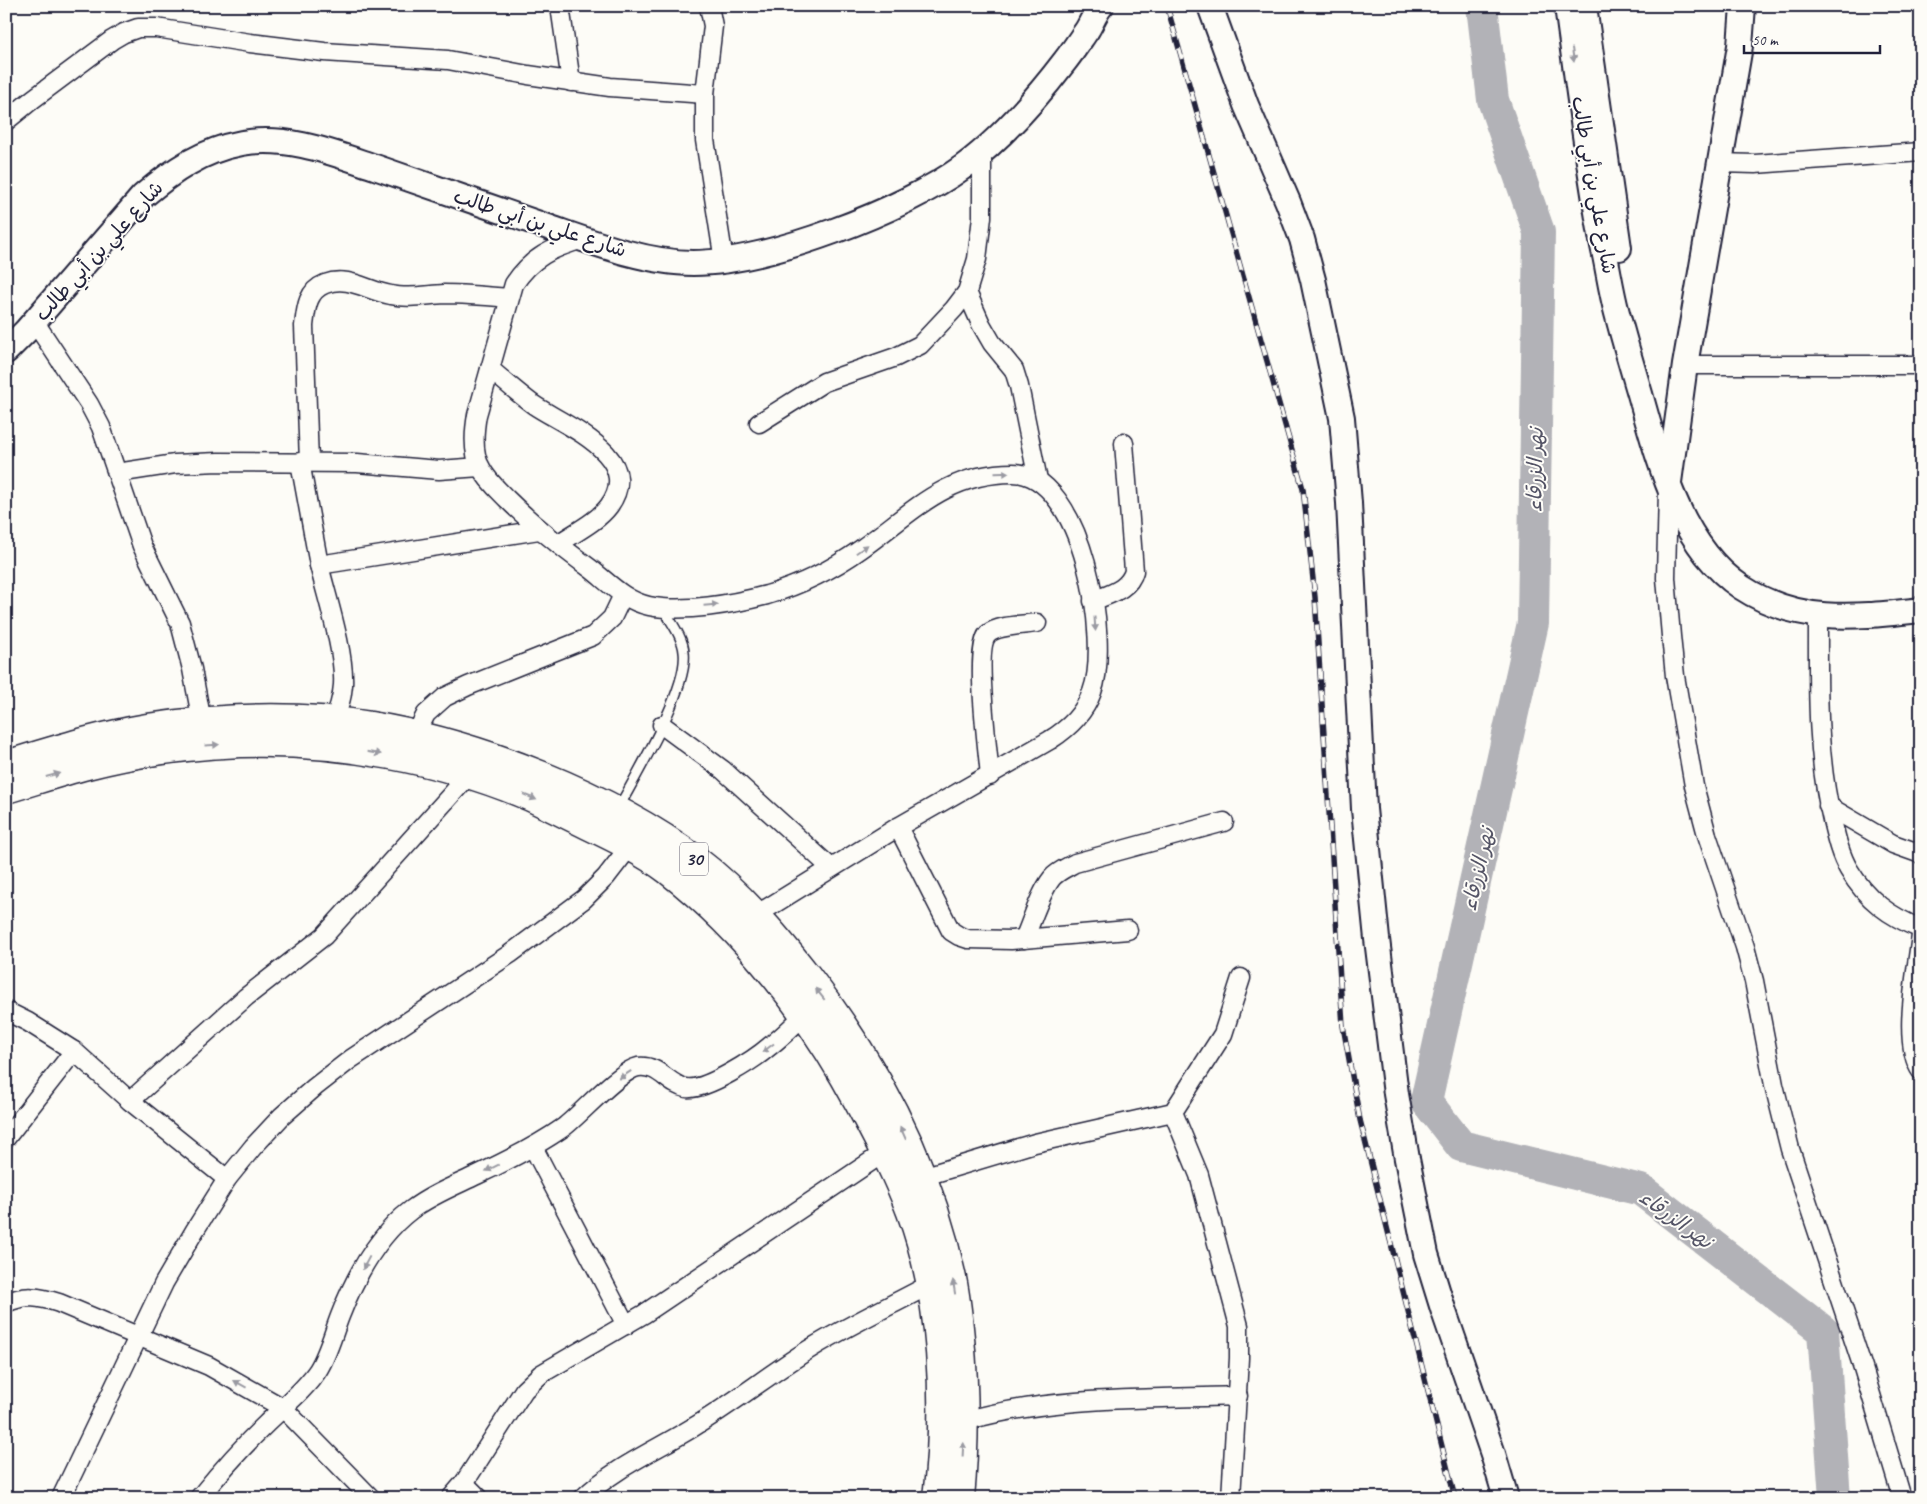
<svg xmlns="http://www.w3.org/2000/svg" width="1927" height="1504" viewBox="0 0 1927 1504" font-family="Caveat,'Playpen Sans Arabic',sans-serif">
	<rect width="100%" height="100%" fill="#fdfcf7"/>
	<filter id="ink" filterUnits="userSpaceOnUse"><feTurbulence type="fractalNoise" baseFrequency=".02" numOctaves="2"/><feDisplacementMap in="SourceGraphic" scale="10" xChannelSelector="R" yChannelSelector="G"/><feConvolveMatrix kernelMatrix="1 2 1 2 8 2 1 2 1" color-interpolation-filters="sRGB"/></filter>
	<g filter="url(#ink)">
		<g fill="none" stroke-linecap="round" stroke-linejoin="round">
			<!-- river -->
			<polyline stroke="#b2b2b7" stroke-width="32" points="1482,6 1493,100 1539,232 1533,623 1426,1101 1461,1146 1641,1190 1823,1331 1835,1498"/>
			<!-- lane casing -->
			<g stroke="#22223b" stroke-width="12">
				<path id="lane" d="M618 809C636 775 689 688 684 652 683 637 670 621 663 608"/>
			</g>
			<!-- street casing -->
			<g stroke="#22223b" stroke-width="21">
				<g id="street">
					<polyline points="560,6 571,82"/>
					<polyline points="709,6 713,26 705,94 705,140 724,261"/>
					<polyline points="6,121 33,99 112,40 124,33 138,28 156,28 250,43 324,52 448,60 528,75 610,87 705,94"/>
					<polyline points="1718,163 1755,164 1921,152"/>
					<path d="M583 239C552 248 532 257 514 284L477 415C474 432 472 453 481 468 487 480 498 490 507 499 533 525 561 547 591 569 609 583 625 601 649 606 684 613 733 604 767 595 801 585 833 569 861 549 912 513 946 473 1013 473 1083 473 1111 642 1092 692 1084 714 1069 728 1050 740L898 827 756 915"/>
					<polyline points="967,292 981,324 992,343 1014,370 1019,386 1038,480"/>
					<polyline points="34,321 89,404 101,427 142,546 180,623 192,669 202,722"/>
					<polyline points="1685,365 1921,365"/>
					<path d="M490 369C504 381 519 394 534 405 565 426 645 456 609 506 597 522 574 533 558 544"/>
					<polyline points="759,423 824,382 896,357 920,345 954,309 967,292 977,259 982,217 982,151"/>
					<polyline points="300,462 319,565"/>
					<path d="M309 462 304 326C306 309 307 291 325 284 349 275 367 291 391 295 409 299 426 295 444 294 466 294 487 296 509 298"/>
					<polyline points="117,473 175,464 218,462 357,463 439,470 480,467"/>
					<polyline points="1668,489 1666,578 1671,636 1675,676 1694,786 1707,835 1745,947 1754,981 1774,1085 1790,1149 1863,1368 1902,1498"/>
					<path d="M1093 601C1109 594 1129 590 1134 571L1124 443"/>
					<path d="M1818 616C1818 684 1816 753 1832 820 1836 837 1840 855 1849 870 1867 900 1889 916 1921 929"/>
					<path d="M332 722C339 710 342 698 343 685 345 653 327 598 319 565L539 530"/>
					<polyline points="662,725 723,770 830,867"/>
					<polyline points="415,736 426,714 445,697 468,686 593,636 612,618 623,595"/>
					<path d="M990 776C988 752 974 648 988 634 998 625 1025 625 1037 623"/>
					<polyline points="1828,806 1893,844 1921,854"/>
					<polyline points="898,827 951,931 959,936 968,939 1011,940 1128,930"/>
					<path d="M1921 935C1917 970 1901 1043 1921 1071"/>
					<path d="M1024 939C1032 921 1040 893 1052 878 1058 871 1068 867 1075 863L1224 822"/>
					<polyline points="6,1011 28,1022 74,1051 130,1101 227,1179"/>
					<polyline points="130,1101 246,997 324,936 469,775"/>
					<polyline points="1173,1112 1199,1175 1239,1326 1239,1358 1231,1498"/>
					<polyline points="6,1138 74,1051"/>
					<polyline points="533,1147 626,1325"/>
					<polyline points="922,1177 1035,1143 1173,1112 1223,1034 1241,978"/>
					<path d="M6 1303C25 1294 40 1297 59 1303L209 1366 283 1408 371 1498"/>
					<path d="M965 1421C1053 1396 1146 1399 1238 1396"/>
					<polyline points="464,1483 479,1498"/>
					<polyline points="61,1498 164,1283 195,1230 227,1179 253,1147 282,1116 315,1087 351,1059 510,954 584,899 606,877 630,846"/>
					<path d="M199 1498C220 1472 242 1447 266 1424 283 1407 304 1391 318 1370 328 1354 333 1334 340 1316 355 1277 377 1236 411 1210 431 1195 454 1186 477 1175 507 1161 537 1146 564 1127 582 1113 619 1071 638 1067 659 1064 668 1085 686 1088 706 1091 755 1059 770 1046 782 1037 793 1026 804 1015"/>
					<polyline points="451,1498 464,1483 524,1390 541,1374 644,1314 885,1152"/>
					<path d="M583 1498C614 1468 656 1450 692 1428 734 1403 772 1372 813 1347 851 1324 892 1305 931 1284"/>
				</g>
			</g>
			<!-- secondary casing -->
			<g stroke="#22223b" stroke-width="28">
				<g id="secondary">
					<polyline points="1210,6 1246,105 1288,202 1302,239 1313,280 1342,418 1349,503 1364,809 1377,939 1396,1094 1407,1159 1426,1254 1443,1309 1493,1454 1506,1498"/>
					<path d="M1567 6C1578 86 1588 166 1603 246 1608 268 1611 291 1617 313 1624 340 1632 367 1640 394 1659 461 1680 546 1741 587 1799 625 1856 617 1921 610"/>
					<polyline points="1584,6 1619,248"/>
					<path d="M6 351 26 331 143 196C172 171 203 150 242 143 288 135 333 153 375 167 434 187 492 208 551 228 594 243 647 263 693 263 767 263 904 210 963 167 1002 138 1036 99 1065 61 1073 51 1080 40 1087 30 1092 22 1095 13 1101 6"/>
					<polyline points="1669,482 1685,365 1740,46 1743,6"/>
				</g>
			</g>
			<!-- primary casing -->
			<g stroke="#22223b" stroke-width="31">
				<g id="primary">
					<path d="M6 765C52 751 99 736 147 728 218 717 300 714 371 726 478 744 610 795 697 861 739 893 774 934 807 976 875 1064 928 1165 951 1274 956 1295 958 1317 960 1338 965 1392 965 1444 960 1498"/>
					<path d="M6 789C33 781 60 772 87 765 137 752 190 745 241 743 338 740 442 759 531 797 550 806 569 816 588 825 615 838 644 852 668 870 747 932 812 1015 859 1103 878 1139 897 1174 911 1212 943 1299 948 1406 937 1498"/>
				</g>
			</g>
			<!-- lane -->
			<use href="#lane" stroke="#fdfcf7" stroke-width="9"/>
			<!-- street -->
			<use href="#street" stroke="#fdfcf7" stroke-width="18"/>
			<!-- secondary -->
			<use href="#secondary" stroke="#fdfcf7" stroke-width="24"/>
			<!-- primary -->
			<use href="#primary" stroke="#fdfcf7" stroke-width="28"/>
			<!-- rail casing -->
			<g stroke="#22223b" stroke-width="5.5">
				<polyline id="rail" points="1167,6 1303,489 1315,597 1343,1026 1360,1120 1455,1498"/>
			</g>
			<!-- rail -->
			<use href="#rail" stroke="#fdfcf7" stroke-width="4" stroke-dasharray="11" stroke-linecap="butt"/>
		</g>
		<!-- one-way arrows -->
		<defs><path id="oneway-solid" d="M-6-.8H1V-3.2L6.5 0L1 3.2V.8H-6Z" transform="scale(1.25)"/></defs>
		<g fill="#9a9aa2">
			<use href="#oneway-solid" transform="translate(1573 55) rotate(82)"/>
			<use href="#oneway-solid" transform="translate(1002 473) rotate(-2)"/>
			<use href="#oneway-solid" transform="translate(862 549) rotate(-35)"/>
			<use href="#oneway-solid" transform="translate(711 605) rotate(-5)"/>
			<use href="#oneway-solid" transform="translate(1095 624) rotate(86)"/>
			<use href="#oneway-solid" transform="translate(212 745) rotate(-4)"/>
			<use href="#oneway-solid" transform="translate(374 753) rotate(9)"/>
			<use href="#oneway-solid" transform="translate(53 775) rotate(-16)"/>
			<use href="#oneway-solid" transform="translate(530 797) rotate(23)"/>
			<use href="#oneway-solid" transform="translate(820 994) rotate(-128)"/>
			<use href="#oneway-solid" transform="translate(768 1048) rotate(143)"/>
			<use href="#oneway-solid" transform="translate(625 1075) rotate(146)"/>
			<use href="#oneway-solid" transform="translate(903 1133) rotate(-114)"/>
			<use href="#oneway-solid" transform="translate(492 1168) rotate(154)"/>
			<use href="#oneway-solid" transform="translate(366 1263) rotate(118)"/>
			<use href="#oneway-solid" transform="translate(954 1287) rotate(-99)"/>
			<use href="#oneway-solid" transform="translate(240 1384) rotate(-151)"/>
			<use href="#oneway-solid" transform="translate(963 1449) rotate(-87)"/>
		</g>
	</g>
	<g text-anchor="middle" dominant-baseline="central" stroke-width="4" stroke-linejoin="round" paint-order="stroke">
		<!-- shield labels -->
		<rect fill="#fdfcf7" stroke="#646373" stroke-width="1" x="680" y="842.5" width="28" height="33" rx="4"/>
		<g font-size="19" font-weight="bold" fill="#22223b">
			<text x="694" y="859">30</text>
		</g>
		<!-- street labels -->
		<g font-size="20" fill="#22223b" stroke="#fdfcf7">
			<text transform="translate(1594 185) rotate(80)">شارع علي بن أبي طالب</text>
			<text transform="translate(540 223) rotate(18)">شارع علي بن أبي طالب</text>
			<text transform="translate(99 251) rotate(-48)">شارع علي بن أبي طالب</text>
		</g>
		<!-- water labels -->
		<g font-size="21" font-style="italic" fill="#545466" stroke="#fdfcf7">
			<text transform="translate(1535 470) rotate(-89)">نهر الزرقاء</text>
			<text transform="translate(1478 869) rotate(-77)">نهر الزرقاء</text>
			<text transform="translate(1676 1219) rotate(36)">نهر الزرقاء</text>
		</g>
	</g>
	<!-- margin -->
	<rect width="1927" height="1504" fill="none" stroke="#fdfcf7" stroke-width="25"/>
	<rect x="12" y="12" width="1902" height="1479" fill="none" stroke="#22223b" stroke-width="2" filter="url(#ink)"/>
	<!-- scale -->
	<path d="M1744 45v8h136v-8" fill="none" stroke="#22223b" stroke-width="2.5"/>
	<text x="1752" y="45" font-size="15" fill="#22223b" stroke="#fdfcf7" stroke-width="4" paint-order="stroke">50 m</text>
</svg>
